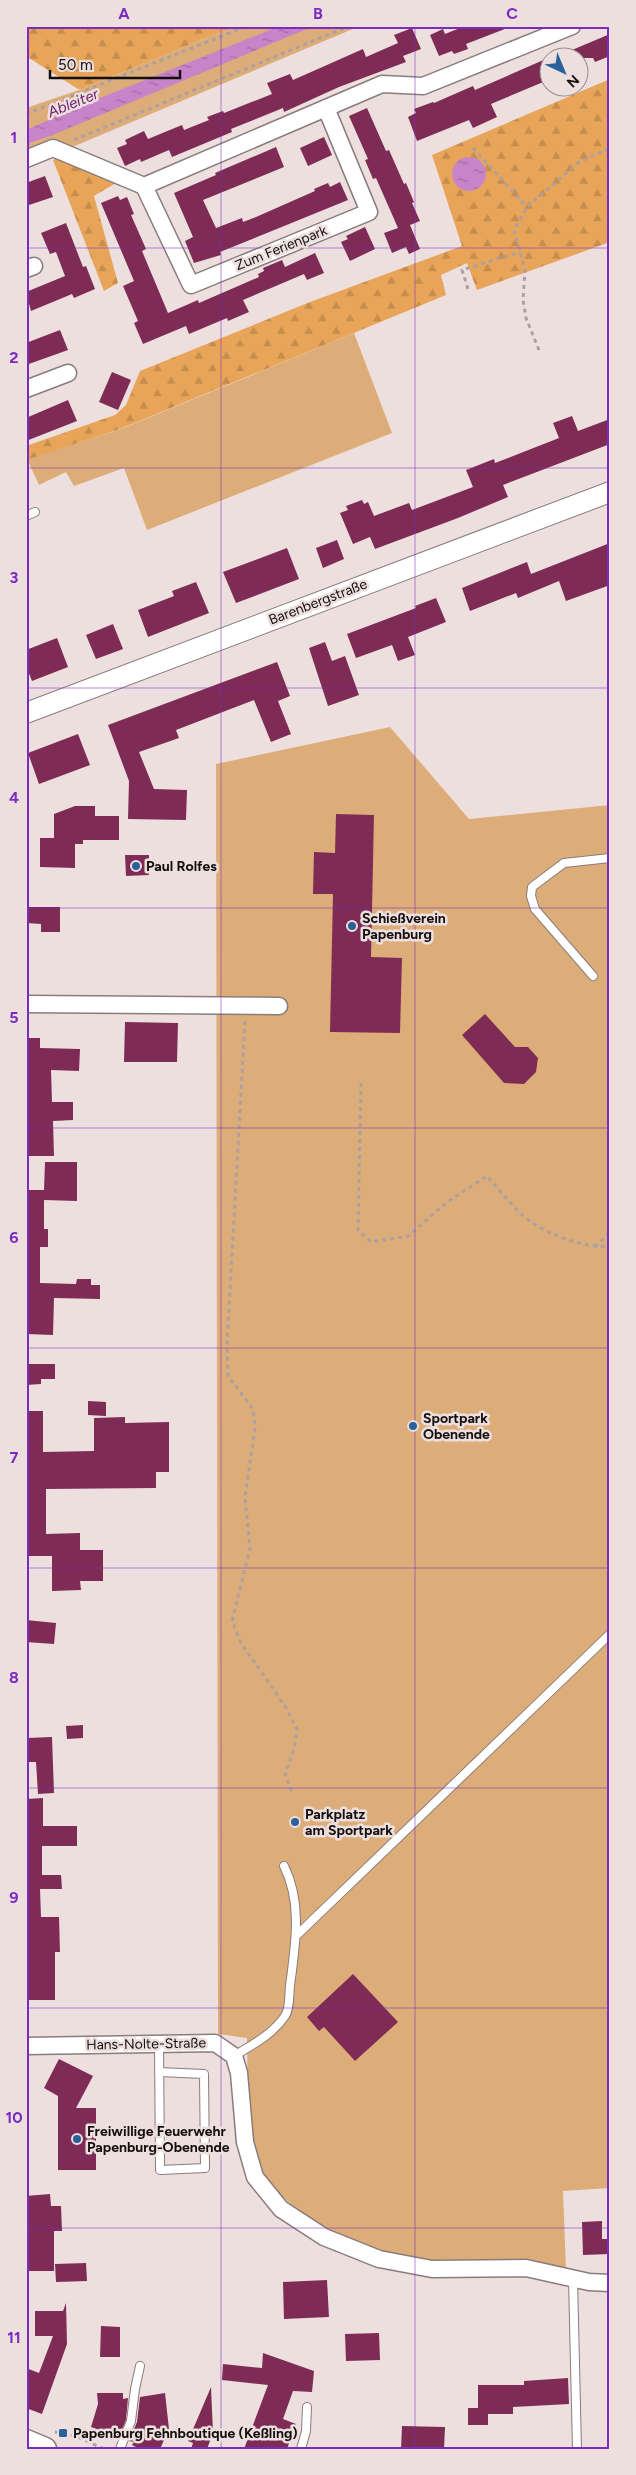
<svg xmlns="http://www.w3.org/2000/svg" width="636" height="2475" viewBox="0 0 636 2475" font-family="Figtree,sans-serif">
	<defs>
		<pattern id="forest-firs" width="22" height="20" patternUnits="userSpaceOnUse" patternTransform="scale(1.25)"><rect width="22" height="20" fill="#e8a559"/><path d="M5 1l3.5 6h-7zM16 11l3.5 6h-7z" fill="#c68d4c"/></pattern>
		<pattern id="water-ripples" width="26" height="14" patternUnits="userSpaceOnUse" patternTransform="scale(1.25)"><rect width="26" height="14" fill="#c884c8"/><path d="M2 4q2-2 4 0t4 0M15 11q2-2 4 0t4 0" fill="none" stroke="#a16aa1"/></pattern>
	</defs>
	<rect width="100%" height="100%" fill="#eedfdf"/>
	<!-- green -->
	<g fill="#ddad79">
		<polygon points="235,26 360,26 70,148 26,156 26,108 82,89"/>
		<polygon points="354,333 392,433 147,530 124,468 74,486 66,472 39,485 27,459 121,429"/>
		<path d="M390 727 469 819 610 805V2188L563 2191 566 2269C469 2265 382 2270 299 2210 286 2201 265 2182 258 2166 255 2160 255 2151 254 2144 249 2109 247 2073 247 2038L218 2034 216 764Z"/>
	</g>
	<!-- forest -->
	<g fill="url(#forest-firs)">
		<polygon points="26,26 235,26 82,89 78,89 29,58 26,51"/>
		<polygon points="610,79 610,242 477,290 467,263 441,275 446,295 120,429 26,460 26,446 115,415 126,405 140,371 310,302 462,246 432,155"/>
		<polygon points="57,158 116,183 94,196 118,283 104,291 53,160"/>
	</g>
	<!-- water -->
	<g fill="url(#water-ripples)">
		<polygon points="280,26 314,26 50,136 26,144 26,130 85,104"/>
		<circle cx="469" cy="174" r="17"/>
	</g>
	<!-- building -->
	<g fill="#7e2c55">
		<polygon points="465,26 510,26 510,27 466,44 468,49 454,54 452,51 439,56 430,35 443,29 445,34"/>
		<polygon points="412,28 421,49 403,56 406,62 339,87 284,112 283,108 231,129 232,132 172,157 169,150 141,162 140,159 125,166 117,148 127,144 125,140 144,131 148,139 182,125 184,130 209,120 207,117 223,111 224,113 272,94 267,83 290,74 293,80 363,49 366,57 398,43 394,35"/>
		<polygon points="610,34 610,56 595,62 593,58 553,58"/>
		<polygon points="548,58 548,80 491,104 497,117 473,128 469,120 417,141 408,117 416,113 414,109 433,102 434,103 473,86 475,90"/>
		<polygon points="367,108 386,151 389,150 404,184 406,183 414,202 412,203 420,221 410,225 420,249 409,254 406,247 392,253 384,233 398,228 376,178 373,179 365,160 368,159 349,116"/>
		<polygon points="324,137 332,155 308,166 300,148"/>
		<polygon points="276,147 284,167 203,200 216,228 242,218 243,222 256,217 315,191 314,189 328,183 330,187 340,182 348,200 220,252 221,255 194,263 185,241 193,237 174,193 216,175 215,173"/>
		<polygon points="45,176 53,197 26,206 26,183"/>
		<polygon points="118,196 120,200 127,197 134,214 131,215 146,249 142,251 168,313 198,300 199,303 259,277 258,274 264,271 263,268 282,260 285,267 315,253 324,273 307,280 304,274 243,300 249,312 228,321 227,318 189,334 186,326 143,344 134,323 138,321 123,286 134,281 101,203"/>
		<polygon points="66,223 83,267 86,266 95,289 74,298 72,294 31,311 26,292 65,276 56,252 50,254 41,233"/>
		<polygon points="365,227 375,249 350,261 341,242 348,239 346,236"/>
		<polygon points="60,330 68,350 26,365 26,343"/>
		<polygon points="112,372 131,380 118,410 99,402"/>
		<polygon points="68,400 77,421 26,441 26,418"/>
		<polygon points="572,416 578,431 610,419 610,444 503,485 508,497 458,518 375,549 370,537 353,544 340,513 348,510 346,506 362,500 364,504 368,502 374,516 409,503 412,510 473,487 466,470 494,459 495,463 559,438 553,423"/>
		<polygon points="337,540 344,559 323,568 316,548"/>
		<polygon points="610,543 610,585 566,601 559,581 518,598 516,593 470,611 462,588 527,562 531,574"/>
		<polygon points="287,548 299,579 236,603 223,572"/>
		<polygon points="196,582 209,613 148,637 138,610 174,596 172,591"/>
		<polygon points="436,598 446,622 408,637 415,655 398,661 392,645 356,658 347,634 416,608 415,606"/>
		<polygon points="113,624 123,649 96,659 86,635"/>
		<polygon points="57,638 68,667 32,681 26,666 26,650"/>
		<polygon points="325,642 332,661 345,656 359,695 328,706 309,648"/>
		<polygon points="277,662 290,696 278,701 291,734 271,742 254,700 176,730 179,738 139,752 154,789 187,790 186,820 128,819 129,781 108,725"/>
		<polygon points="78,734 90,765 39,784 28,753"/>
		<polygon points="75,806 95,806 95,816 119,816 119,840 83,840 83,844 75,844 75,868 40,867 40,838 54,838 54,814"/>
		<polygon points="336,814 374,815 371,957 402,958 400,1033 330,1032 333,894 313,894 314,852 335,853"/>
		<polygon points="125,855 149,855 149,875 126,876"/>
		<polygon points="26,907 60,907 60,932 41,932 41,924 26,923"/>
		<polygon points="485,1014 515,1047 528,1047 538,1058 536,1072 524,1084 504,1083 462,1035"/>
		<polygon points="125,1022 178,1023 177,1062 124,1062"/>
		<polygon points="26,1038 40,1038 40,1048 80,1049 79,1071 51,1070 52,1102 73,1102 73,1120 53,1121 54,1156 26,1156"/>
		<polygon points="45,1162 77,1162 77,1201 44,1200 44,1229 48,1229 48,1247 40,1247 40,1283 76,1284 77,1279 91,1279 91,1285 100,1285 100,1299 54,1298 53,1335 26,1334 26,1190 44,1190"/>
		<polygon points="26,1364 55,1364 55,1379 41,1379 41,1384 26,1385"/>
		<polygon points="88,1401 106,1402 106,1416 88,1415"/>
		<polygon points="26,1411 43,1411 43,1452 94,1451 94,1418 125,1417 125,1423 169,1422 169,1472 156,1472 156,1488 46,1489 46,1534 80,1533 80,1550 103,1550 103,1581 80,1581 81,1590 52,1591 52,1556 26,1556 26,1534 29,1534 29,1490 26,1490"/>
		<polygon points="26,1620 56,1623 54,1644 26,1642"/>
		<polygon points="83,1725 83,1738 67,1739 66,1726"/>
		<polygon points="52,1737 54,1793 38,1794 36,1762 26,1762 26,1738"/>
		<polygon points="43,1798 43,1826 77,1826 77,1846 42,1846 42,1875 61,1875 62,1889 40,1889 41,1917 59,1917 60,1952 55,1952 55,2000 27,2000 26,1799"/>
		<polygon points="353,1974 398,2022 355,2061 324,2027 319,2031 307,2017"/>
		<polygon points="59,2059 93,2076 76,2108 96,2108 96,2170 58,2170 58,2096 44,2088"/>
		<polygon points="50,2194 51,2206 61,2206 62,2231 54,2231 54,2271 26,2271 26,2196"/>
		<polygon points="602,2221 602,2239 610,2239 610,2254 583,2255 582,2222"/>
		<polygon points="86,2263 87,2281 56,2282 55,2264"/>
		<polygon points="327,2280 329,2317 284,2319 283,2282"/>
		<polygon points="66,2303 67,2344 42,2414 26,2408 26,2368 39,2373 53,2336 35,2336 35,2311 63,2311"/>
		<polygon points="101,2326 120,2327 120,2357 100,2357"/>
		<polygon points="379,2333 380,2360 346,2361 345,2334"/>
		<polygon points="263,2353 314,2371 312,2392 293,2391 283,2419 296,2424 287,2449 244,2449 268,2385 222,2380 223,2364 262,2368"/>
		<polygon points="568,2378 569,2404 513,2407 513,2414 488,2414 488,2425 468,2425 468,2408 478,2408 478,2385 524,2385 524,2381"/>
		<polygon points="211,2387 213,2433 207,2449 191,2449 193,2443 188,2441"/>
		<polygon points="97,2393 123,2393 123,2399 128,2398 126,2420 119,2437 91,2427 98,2404"/>
		<polygon points="165,2393 169,2429 160,2449 140,2449 132,2445 134,2442 129,2441 137,2422 140,2397"/>
		<polygon points="402,2426 445,2427 444,2449 401,2449"/>
	</g>
	<g fill="none" stroke-linecap="round" stroke-linejoin="round">
		<!-- service casing -->
		<g stroke="#897c7c" stroke-width="10">
			<g id="service">
				<polyline points="26,516 35,512"/>
				<polyline points="593,976 535,909 531,896 532,887 564,863 610,858"/>
				<polyline points="297,1935 610,1634"/>
				<polyline points="159,2044 160,2170 205,2168 204,2074 159,2072"/>
				<path d="M234 2056C253 2044 272 2035 285 2016 290 2009 289 1995 290 1986 295 1946 303 1904 284 1866"/>
				<polyline points="573,2279 577,2449"/>
				<polyline points="120,2449 131,2421 135,2389 140,2366"/>
				<polyline points="301,2449 306,2431 307,2407"/>
			</g>
		</g>
		<!-- minor casing -->
		<g stroke="#897c7c" stroke-width="19">
			<g id="minor">
				<polyline points="26,159 53,148 144,186 382,84 423,86 572,26"/>
				<polyline points="144,186 191,285 369,212 326,108"/>
				<polyline points="26,269 34,266"/>
				<polyline points="26,389 68,373"/>
				<polyline points="26,1004 279,1006"/>
				<polyline points="26,2046 215,2043 234,2056 239,2073 245,2142 255,2177 281,2209 324,2237 379,2259 432,2269 526,2268 589,2282 610,2283"/>
			</g>
		</g>
		<!-- tertiary casing -->
		<g stroke="#897c7c" stroke-width="22">
			<polyline id="tertiary" points="26,713 610,492"/>
		</g>
		<!-- secondary casing -->
		<g stroke="#897c7c" stroke-width="25">
			<polyline id="secondary" points="26,2441 45,2449"/>
		</g>
		<!-- path -->
		<g stroke="#aca0a0" stroke-width="3" stroke-dasharray="4 4" stroke-linecap="butt">
			<polyline points="26,114 247,26"/>
			<polyline points="74,140 349,26"/>
			<polyline points="473,148 527,207"/>
			<polyline points="468,289 462,270 520,252"/>
			<polyline points="539,350 526,318 523,300 525,270 514,230 527,207 579,162 610,148"/>
			<polyline points="245,1021 227,1345 228,1376 253,1409 255,1428 245,1497 250,1549 232,1621 241,1643 285,1706 297,1729 294,1749 285,1774 293,1794"/>
			<path d="M361 1083 358 1230 371 1242 408 1236 446 1203 487 1176C497 1187 507 1200 518 1211 540 1233 579 1247 610 1247"/>
			<polyline points="595,1247 610,1232"/>
			<polyline points="55,2432 76,2436 104,2449"/>
		</g>
		<!-- service -->
		<use href="#service" stroke="#fff" stroke-width="8"/>
		<!-- minor -->
		<use href="#minor" stroke="#fff" stroke-width="16"/>
		<!-- tertiary -->
		<use href="#tertiary" stroke="#fff" stroke-width="20"/>
		<!-- secondary -->
		<use href="#secondary" stroke="#fff" stroke-width="22"/>
	</g>
	<!-- grid -->
	<path fill="none" stroke="#7b2cbf" stroke-width="1" stroke-opacity="0.55" d="M221 26V2449M415 26V2449M26 248H610M26 468H610M26 688H610M26 908H610M26 1128H610M26 1348H610M26 1568H610M26 1788H610M26 2008H610M26 2228H610"/>
	<!-- markers -->
	<g fill="#2a619a" stroke="#eedfdf" stroke-width="2">
		<circle cx="136" cy="866" r="5"/>
		<circle cx="352" cy="926" r="5"/>
		<circle cx="413" cy="1426" r="5"/>
		<circle cx="295" cy="1822" r="5"/>
		<circle cx="77" cy="2139" r="5"/>
		<rect x="58" y="2428" width="10" height="10" rx="2.5"/>
	</g>
	<g text-anchor="middle" dominant-baseline="central" stroke-width="5" stroke-linejoin="round" paint-order="stroke">
		<!-- street labels -->
		<g font-size="14" fill="#140f0f" stroke="#eedfdf">
			<text transform="translate(281 248) rotate(-22)">Zum Ferienpark</text>
			<text transform="translate(318 602) rotate(-21)">Barenbergstraße</text>
			<text transform="translate(146 2044) rotate(-1)">Hans-Nolte-Straße</text>
		</g>
		<!-- poi labels -->
		<g font-size="14" font-weight="bold" fill="#140f0f" stroke="#eedfdf" text-anchor="start">
			<text x="146" y="866">Paul Rolfes</text>
			<text x="362" y="918">Schießverein<tspan x="362" dy="16">Papenburg</tspan></text>
			<text x="423" y="1418">Sportpark<tspan x="423" dy="16">Obenende</tspan></text>
			<text x="305" y="1814">Parkplatz<tspan x="305" dy="16">am Sportpark</tspan></text>
			<text x="87" y="2131">Freiwillige Feuerwehr<tspan x="87" dy="16">Papenburg-Obenende</tspan></text>
			<text x="73" y="2433">Papenburg Fehnboutique (Keßling)</text>
		</g>
		<!-- water labels -->
		<g font-size="15" font-style="italic" fill="#6c1a6e" stroke="#eedfdf">
			<text transform="translate(73 103) rotate(-22)">Ableiter</text>
		</g>
	</g>
	<!-- border -->
	<rect width="636" height="2475" fill="none" stroke="#eedfdf" stroke-width="55"/>
	<!-- north arrow -->
	<g transform="translate(564 72) rotate(136)"><circle r="24" fill="#eedfdf" stroke="#978c8c"/>
	<path d="M0-4L9 19L0 12L-9 19Z" fill="#2a619a"/>
	<text y="-8" font-size="14" font-weight="bold" text-anchor="middle" fill="#140f0f">N</text>
	</g>
	<!-- scale -->
	<path d="M50 70v8h130v-8" fill="none" stroke="#140f0f" stroke-width="2.5"/>
	<text x="58" y="70" font-size="15" fill="#140f0f" stroke="#eedfdf" stroke-width="4" paint-order="stroke">50 m</text>
	<rect x="28" y="28" width="580" height="2420" fill="none" stroke="#7b2cbf" stroke-width="2"/>
	<g font-size="16" text-anchor="middle" font-weight="bold" fill="#7b2cbf">
		<text x="124" y="19">A</text>
		<text x="318" y="19">B</text>
		<text x="512" y="19">C</text>
		<text x="14" y="143">1</text>
		<text x="14" y="363">2</text>
		<text x="14" y="583">3</text>
		<text x="14" y="803">4</text>
		<text x="14" y="1023">5</text>
		<text x="14" y="1243">6</text>
		<text x="14" y="1463">7</text>
		<text x="14" y="1683">8</text>
		<text x="14" y="1903">9</text>
		<text x="14" y="2123">10</text>
		<text x="14" y="2343">11</text>
	</g>
</svg>
